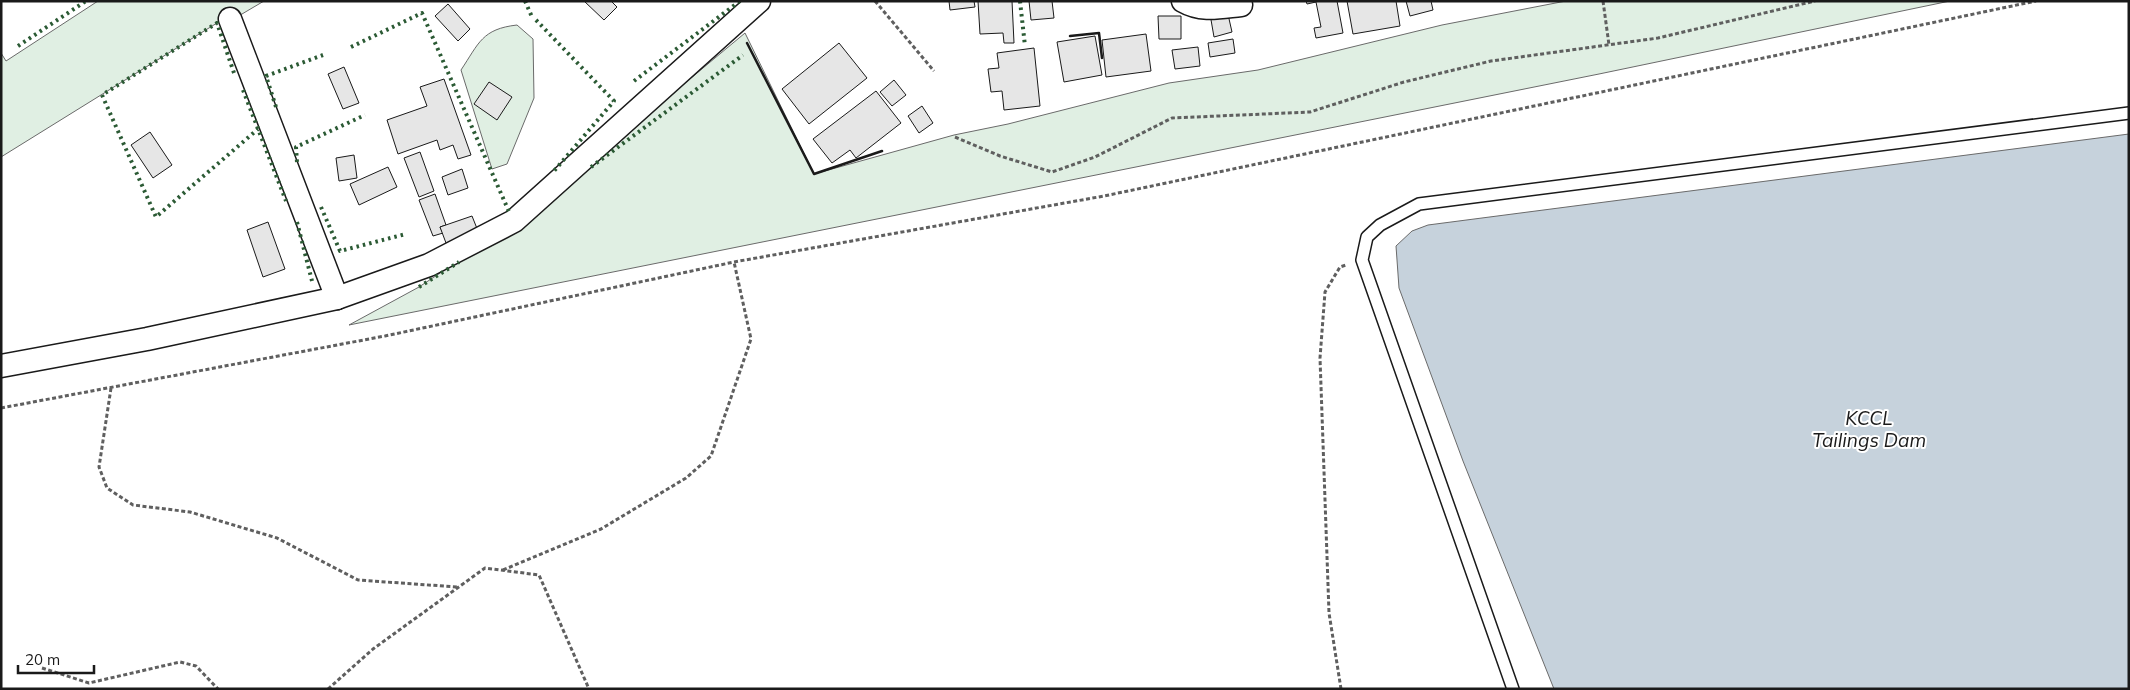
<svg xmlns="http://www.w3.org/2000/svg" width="2130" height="690" viewBox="0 0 2130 690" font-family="Mulish,sans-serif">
	<rect width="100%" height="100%" fill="#fff"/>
	<!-- green -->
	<g fill="#e0efe3" stroke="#6a6a6a">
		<polygon points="98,1 264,1 242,14 217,23 1,157 1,53 6,61"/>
		<polygon points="1566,1 1950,1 1599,74 349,325 419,287 523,218 745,33 814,174 954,135 1008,124 1169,83 1258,70 1442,25"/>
		<path d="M517 25 533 39 534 98 507 164 492 169 461 70C479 43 482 29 517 25Z"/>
	</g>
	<!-- water -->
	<polygon fill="#c6d2dc" stroke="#6a6a6a" points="2129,134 2129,689 1554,689 1463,461 1399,288 1396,246 1412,231 1428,225"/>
	<!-- building -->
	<g fill="#e6e6e6" stroke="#1a1a1a">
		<polygon points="584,1 611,1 617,7 604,20"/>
		<polygon points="949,1 974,1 975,7 950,10"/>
		<polygon points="978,1 1012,1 1014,43 1004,43 1003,33 980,34"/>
		<polygon points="1029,1 1052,1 1054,18 1031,20"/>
		<polygon points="1306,1 1337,1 1343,33 1316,38 1314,28 1321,27 1316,2 1307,4"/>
		<polygon points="1347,1 1396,1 1400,26 1353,34"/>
		<polygon points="1406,1 1431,1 1433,10 1410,16"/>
		<polygon points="448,4 470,29 458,41 435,16"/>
		<polygon points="1227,10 1232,32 1214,37 1210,14"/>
		<polygon points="1158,16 1181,16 1181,39 1159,39"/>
		<polygon points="1146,34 1151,71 1106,77 1102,40"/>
		<polygon points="1095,36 1102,75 1064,82 1057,42"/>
		<polygon points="1233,39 1235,53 1210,57 1208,43"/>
		<polygon points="839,43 867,78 809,124 782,89"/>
		<polygon points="1198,47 1200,66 1175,69 1172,50"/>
		<polygon points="1034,48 1040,106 1004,110 1002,91 991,92 988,69 999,68 997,53"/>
		<polygon points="344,67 359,103 343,109 328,74"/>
		<polygon points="444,79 471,155 458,159 453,145 440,150 437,140 398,154 387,120 427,106 420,87"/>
		<polygon points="894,80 906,95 892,106 880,92"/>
		<polygon points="489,82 512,97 497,120 474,104"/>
		<polygon points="876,91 901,123 856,158 850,150 832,163 813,139"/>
		<polygon points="922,106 933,123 919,133 908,116"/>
		<polygon points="150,132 172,165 153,178 131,145"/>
		<polygon points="420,152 434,191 419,197 404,158"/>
		<polygon points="354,155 357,178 339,181 336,158"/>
		<polygon points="388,167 397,187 359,205 350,184"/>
		<polygon points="462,169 468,188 448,195 442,177"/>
		<polygon points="435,194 446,225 440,227 443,233 433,236 419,200"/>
		<polygon points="472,216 478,231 446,243 440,227"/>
		<polygon points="268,222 285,269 263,277 247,230"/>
	</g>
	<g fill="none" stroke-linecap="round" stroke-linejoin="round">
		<!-- service casing -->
		<g stroke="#1a1a1a" stroke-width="14">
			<polyline id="service" points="1513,689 1362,260 1367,237 1380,225 1419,204 2129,113"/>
		</g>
		<!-- minor casing -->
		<g stroke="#1a1a1a" stroke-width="25">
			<g id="minor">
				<path d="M1183 1C1202 12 1221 7 1241 5"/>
				<polyline points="230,19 337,298"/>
				<polyline points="1,366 147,339 337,298 429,265 514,221 759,1"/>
			</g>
		</g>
		<!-- path -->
		<g stroke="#5f5f5f" stroke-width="3" stroke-dasharray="4 2.5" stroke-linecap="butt">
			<polyline points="875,1 934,71"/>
			<polyline points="1603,1 1609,45"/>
			<polyline points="955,137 1000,156 1052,172 1095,157 1172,118 1310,112 1404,82 1491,61 1658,38 1815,1"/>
			<polyline points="111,388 99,467 107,488 133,505 190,512 277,538 358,580 457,587"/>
			<polyline points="1,408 385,336 734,262 1104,196 2036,1"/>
			<polyline points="503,570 601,529 686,478 711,456 751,339 734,262"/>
			<polyline points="42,668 89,683 180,662 196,666 218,689"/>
			<polyline points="328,689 373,649 485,568 539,575 589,689"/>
			<polyline points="1341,689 1329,613 1320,358 1325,292 1340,267 1346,265"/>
		</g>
		<!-- service -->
		<use href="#service" stroke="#fff" stroke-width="11"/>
		<!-- minor -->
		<use href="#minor" stroke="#fff" stroke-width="22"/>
		<!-- hedge -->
		<g stroke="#2b5a34" stroke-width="4" stroke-dasharray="2.5 4" stroke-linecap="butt">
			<polyline points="525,1 532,17"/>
			<polyline points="1020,1 1025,46"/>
			<polyline points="536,20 614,101 554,171"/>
			<polyline points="18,46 86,1"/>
			<polyline points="351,47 422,13 510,214"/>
			<polyline points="234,73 217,23 102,95 156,217 258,129"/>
			<polyline points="634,81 740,1"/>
			<polyline points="243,90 286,201"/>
			<polyline points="276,107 266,76 323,55"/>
			<polyline points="297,162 296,147 365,115"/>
			<polyline points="591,167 743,55"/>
			<polyline points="321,207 340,251 406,234"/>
			<polyline points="297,222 312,281"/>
			<polyline points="419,287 459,262"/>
		</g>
		<!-- wall -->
		<g stroke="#1a1a1a" stroke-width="2.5">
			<polyline points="1070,36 1099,33 1102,58"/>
			<polyline points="747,43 814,174 882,151"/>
		</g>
	</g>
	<g text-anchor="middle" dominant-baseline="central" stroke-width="4" stroke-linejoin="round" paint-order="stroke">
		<!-- water labels -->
		<g font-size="19" font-style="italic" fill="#1a1a1a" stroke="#fff">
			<text x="1869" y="418">KCCL<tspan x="1869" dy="22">Tailings Dam</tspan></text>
		</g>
	</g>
	<!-- border -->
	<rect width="2130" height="690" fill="none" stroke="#1a1a1a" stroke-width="5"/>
	<!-- scale -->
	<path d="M18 665v8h76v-8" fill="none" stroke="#1a1a1a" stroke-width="2.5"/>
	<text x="25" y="665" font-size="15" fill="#1a1a1a" stroke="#ffffff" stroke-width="4" paint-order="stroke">20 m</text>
</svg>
